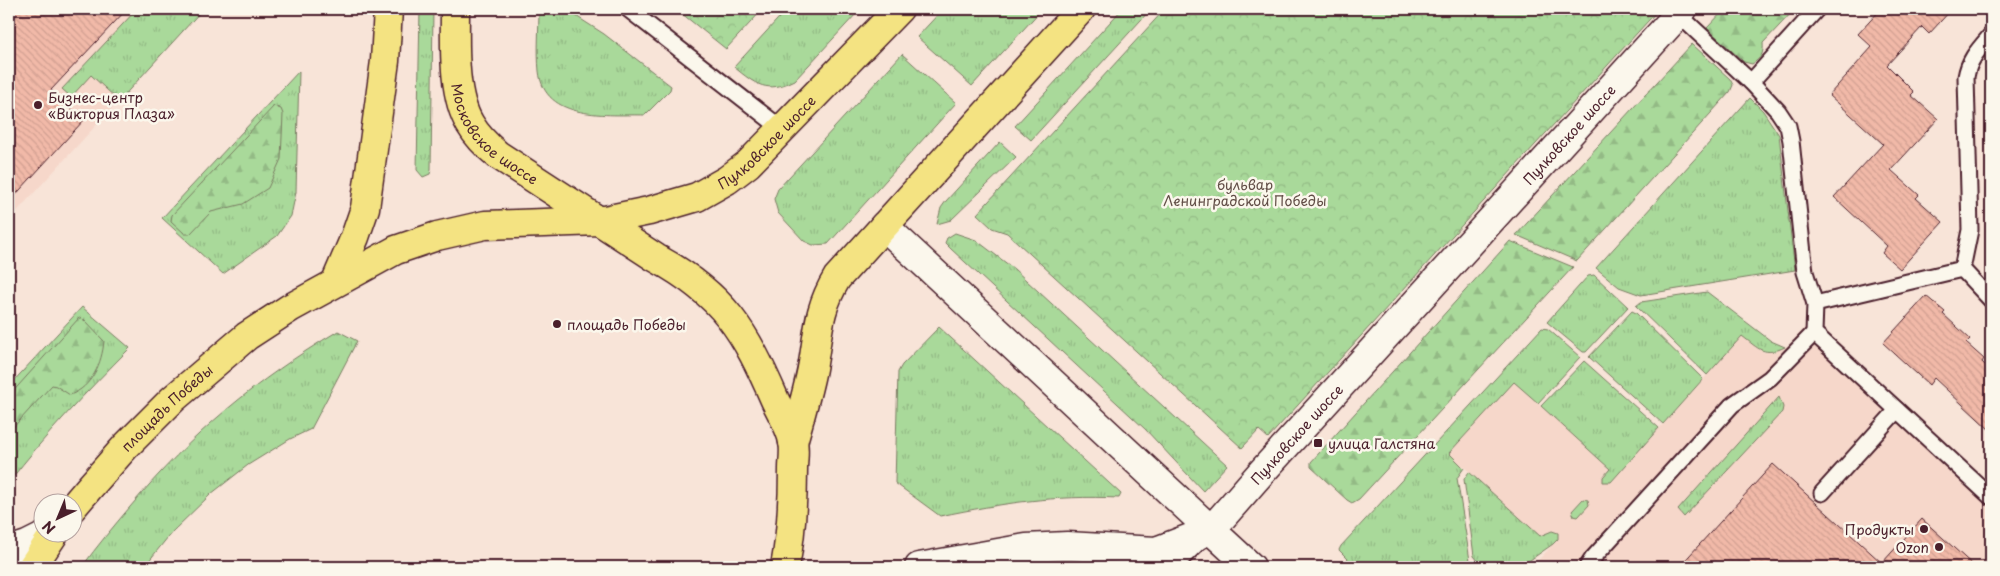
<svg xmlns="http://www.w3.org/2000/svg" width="2000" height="576" viewBox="0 0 2000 576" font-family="'Playpen Sans',sans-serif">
	<defs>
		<pattern id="grass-tufts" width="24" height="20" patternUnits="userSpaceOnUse" patternTransform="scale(1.25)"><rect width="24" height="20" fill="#a9d99a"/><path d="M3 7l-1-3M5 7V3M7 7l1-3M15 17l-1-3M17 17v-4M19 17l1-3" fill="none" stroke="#93ba85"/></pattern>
		<pattern id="forest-firs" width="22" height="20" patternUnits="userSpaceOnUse" patternTransform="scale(1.25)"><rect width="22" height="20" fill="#a9d99a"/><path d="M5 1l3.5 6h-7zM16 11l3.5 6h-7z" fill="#93ba85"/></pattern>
		<pattern id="park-crowns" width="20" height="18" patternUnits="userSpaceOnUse" patternTransform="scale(1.25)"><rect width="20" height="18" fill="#a9d99a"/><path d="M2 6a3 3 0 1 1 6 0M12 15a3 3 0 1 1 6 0" fill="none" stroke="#93ba85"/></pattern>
		<pattern id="building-back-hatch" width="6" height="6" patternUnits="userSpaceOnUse" patternTransform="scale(1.25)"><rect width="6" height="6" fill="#f1b9a8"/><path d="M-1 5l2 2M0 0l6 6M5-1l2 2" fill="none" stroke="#d09f91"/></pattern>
	</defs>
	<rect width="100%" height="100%" fill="#f8e4d8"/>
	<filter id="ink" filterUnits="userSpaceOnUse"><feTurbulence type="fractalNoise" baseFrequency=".02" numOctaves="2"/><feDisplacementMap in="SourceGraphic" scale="10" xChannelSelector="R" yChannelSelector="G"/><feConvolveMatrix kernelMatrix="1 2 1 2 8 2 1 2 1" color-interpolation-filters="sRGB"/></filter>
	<g filter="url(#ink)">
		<!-- built -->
		<g fill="#f6d7ca">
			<polygon points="9,9 203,9 9,220"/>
			<polygon points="1810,322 1991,487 1991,567 1532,567 1558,539 1552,531 1540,537 1449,453 1514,381 1610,469 1611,482 1742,336 1764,352 1774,352 1789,345"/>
		</g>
		<!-- grass -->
		<g fill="url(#grass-tufts)" stroke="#7a7c62">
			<polygon points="137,9 203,9 119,101 91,75 71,97 62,89"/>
			<polygon points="420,9 433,9 431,170 430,174 423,177 417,170"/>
			<path d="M539 9H565L604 34 671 86 670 90 645 115C609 114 544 122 539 71 537 51 539 29 539 9Z"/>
			<path d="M787 9H852L857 13 795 80C767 94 756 85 734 67Z"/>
			<polygon points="943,9 1042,9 972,86 917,37"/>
			<polygon points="1122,9 1151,9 1031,140 1015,126"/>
			<polygon points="902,54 956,103 828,244 813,245 804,241 778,213 774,199 778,189"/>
			<polygon points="299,71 296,192 291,216 277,236 223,274 162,218"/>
			<polygon points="1750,98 1763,111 1779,135 1795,270 1641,295 1619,287 1596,268"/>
			<polygon points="1000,142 1016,157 951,220 937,224 941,208 946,201"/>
			<polygon points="955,233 976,240 1014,269 1227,465 1203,491 1145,429 951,249 945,243 947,238"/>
			<polygon points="1594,275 1628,307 1586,352 1583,352 1547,322 1588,276"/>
			<path d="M1707 292 1771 341 1785 347C1764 357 1759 349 1742 336L1707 375 1636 306 1641 302Z"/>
			<path d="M82 307 130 348C87 391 46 434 9 482V386Z"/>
			<polygon points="1632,311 1636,313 1703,379 1663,424 1589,357"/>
			<path d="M939 327 1121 494 1119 498C1054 495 1003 503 940 516L895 483 898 372 902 365Z"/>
			<polygon points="1542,328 1548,329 1580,357 1538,403 1514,382 1449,453 1464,468 1457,478 1471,567 1356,567 1339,550 1341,546"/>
			<path d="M338 331 357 341 311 429 290 439 248 465 211 494 172 532 144 567H82C97 546 113 527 130 507 191 434 256 380 338 331Z"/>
			<polygon points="1584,361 1659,428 1611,482 1603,482 1603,477 1610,469 1541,406"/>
			<polygon points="1779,397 1783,407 1782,412 1684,517 1678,510"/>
			<polygon points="1469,472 1540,536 1552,531 1558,533 1558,539 1553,544 1523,565 1515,567 1483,567 1474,556 1464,479"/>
			<polygon points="1583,499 1588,500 1589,505 1578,517 1574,516 1572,511"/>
		</g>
		<!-- forest -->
		<g fill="url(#forest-firs)" stroke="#7a7c62">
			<path d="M1725 9H1795L1763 43C1764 54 1761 58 1752 64L1744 62 1707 28Z"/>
			<polygon points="1692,44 1730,79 1733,85 1730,92 1577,261 1516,235"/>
			<polygon points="274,106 281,109 283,114 281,159 268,188 243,204 211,212 190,234 185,234 171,221 172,215"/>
			<polygon points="1510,241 1573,267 1359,499 1352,503 1347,500 1311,467 1311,462"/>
			<path d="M79 318 84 320 104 341C102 363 92 387 70 395L56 386 52 385 9 432V396Z"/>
		</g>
		<!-- park -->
		<g fill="url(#park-crowns)" stroke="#7a7c62">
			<polygon points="676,9 763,9 726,49"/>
			<polygon points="1165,9 1659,9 1268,438 1259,430 1242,448 1007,233 992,228 977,214"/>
		</g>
		<!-- building -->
		<g fill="url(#building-back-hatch)" stroke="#4a1f2b">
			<polygon points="9,9 127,9 51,90 84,120 9,202"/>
			<polygon points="1881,9 1952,9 1929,34 1922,27 1887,65 1914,92 1911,95 1938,119 1891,170 1919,195 1916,198 1943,222 1900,269 1882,253 1887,246 1834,197 1883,144 1829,95 1872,47 1858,34"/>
			<polygon points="1926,296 1945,312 1943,314 1970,339 1966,343 1984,359 1982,362 1991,371 1991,431 1934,378 1929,385 1883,343"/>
			<polygon points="1773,464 1882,563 1922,519 1975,567 1679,567"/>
		</g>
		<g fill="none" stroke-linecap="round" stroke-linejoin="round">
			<!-- lane casing -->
			<g stroke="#4a1f2b" stroke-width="19">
				<g id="lane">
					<polyline points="628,9 782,129"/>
					<polyline points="1678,14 1751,82 1778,111 1788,126 1791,141 1805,272 1815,304 1814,333 1991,497"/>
					<polyline points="1751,82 1817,9"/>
					<polyline points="1962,269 1991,300"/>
					<path d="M1815 304 1962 269 1970 230 1966 77C1969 59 1979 49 1991 35"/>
					<polyline points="1822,493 1897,410"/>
					<polyline points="1173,567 1201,540"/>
					<polyline points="1587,567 1593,558 1732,405 1770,378 1814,333"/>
				</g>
			</g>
			<!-- street casing -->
			<g stroke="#4a1f2b" stroke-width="31">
				<g id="street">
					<path id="s1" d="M884 226 1211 530 1260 474 1683 9"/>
				</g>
			</g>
			<!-- secondary casing -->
			<g stroke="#4a1f2b" stroke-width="31">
				<g id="secondary">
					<polyline points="9,551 27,545 49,534"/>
					<polyline points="919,567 1026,548 1067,546 1156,551 1211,530 1251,567"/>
				</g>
			</g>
			<!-- primary casing -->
			<g stroke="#4a1f2b" stroke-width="31">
				<g id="primary">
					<path id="s2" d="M455 9C455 42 452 94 470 124 477 136 487 146 498 155L656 258C724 295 745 331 775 400 781 413 791 428 793 442 795 450 793 461 793 469 793 502 791 535 785 567"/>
					<polyline points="336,281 355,237 365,208 385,61 388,9"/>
					<path d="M793 442C799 421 805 400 810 378 819 340 815 314 837 278L1081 9"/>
					<path id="s3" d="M72 508 89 488 125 447 173 399 247 336 290 308 396 250 437 236 485 225 600 221 649 211 697 197 727 180 748 164 899 9"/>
					<polyline points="32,567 54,534"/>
				</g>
			</g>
			<!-- lane -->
			<use href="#lane" stroke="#fbf7ec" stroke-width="15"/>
			<!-- street -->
			<use href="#street" stroke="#fbf7ec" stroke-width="28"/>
			<!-- secondary -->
			<use href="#secondary" stroke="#fbf7ec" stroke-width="28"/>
			<!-- primary -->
			<use href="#primary" stroke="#f4e382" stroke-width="28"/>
		</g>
	</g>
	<!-- markers -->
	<g fill="#4a1f2b" stroke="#fbf7ec" stroke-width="2">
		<circle cx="38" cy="105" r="5"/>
		<circle cx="557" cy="324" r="5"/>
		<rect x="1313" y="438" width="10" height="10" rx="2.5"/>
		<circle cx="1924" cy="529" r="5"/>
		<circle cx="1939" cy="547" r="5"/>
	</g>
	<g text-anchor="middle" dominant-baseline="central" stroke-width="5" stroke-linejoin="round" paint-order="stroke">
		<!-- poi labels -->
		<g font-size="14" fill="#4a1f2b" stroke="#fbf7ec" text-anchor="start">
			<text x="48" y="97">Бизнес-центр<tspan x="48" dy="16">«Виктория Плаза»</tspan></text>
			<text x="567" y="324">площадь Победы</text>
			<text x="1328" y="443">улица Галстяна</text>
			<text x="1914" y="529" text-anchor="end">Продукты</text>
			<text x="1929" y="547" text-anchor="end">Ozon</text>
		</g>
		<!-- street labels -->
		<g font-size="14" fill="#4a1f2b" stroke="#fbf7ec">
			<text stroke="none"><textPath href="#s2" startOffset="140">Московское шоссе</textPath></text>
			<text stroke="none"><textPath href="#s1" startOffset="980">Пулковское шоссе</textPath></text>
			<text stroke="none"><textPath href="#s3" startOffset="815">Пулковское шоссе</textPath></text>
			<text stroke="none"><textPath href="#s3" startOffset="138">площадь Победы</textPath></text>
			<text stroke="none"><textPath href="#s1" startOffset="575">Пулковское шоссе</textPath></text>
		</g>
		<!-- park labels -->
		<g font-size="14" fill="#624e47" stroke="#fbf7ec">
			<text x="1245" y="184">бульвар<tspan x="1245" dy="16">Ленинградской Победы</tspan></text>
		</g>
	</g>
	<!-- margin -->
	<rect width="2000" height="576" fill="none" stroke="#fbf7ec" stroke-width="30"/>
	<rect x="15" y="15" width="1970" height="546" fill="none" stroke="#4a1f2b" stroke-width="2" filter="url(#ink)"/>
	<!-- north arrow -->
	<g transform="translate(58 518) rotate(224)"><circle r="24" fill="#fbf7ec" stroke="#b4a19f"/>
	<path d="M0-4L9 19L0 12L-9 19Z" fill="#4a1f2b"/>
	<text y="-8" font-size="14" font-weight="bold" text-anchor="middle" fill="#4a1f2b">N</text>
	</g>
</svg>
